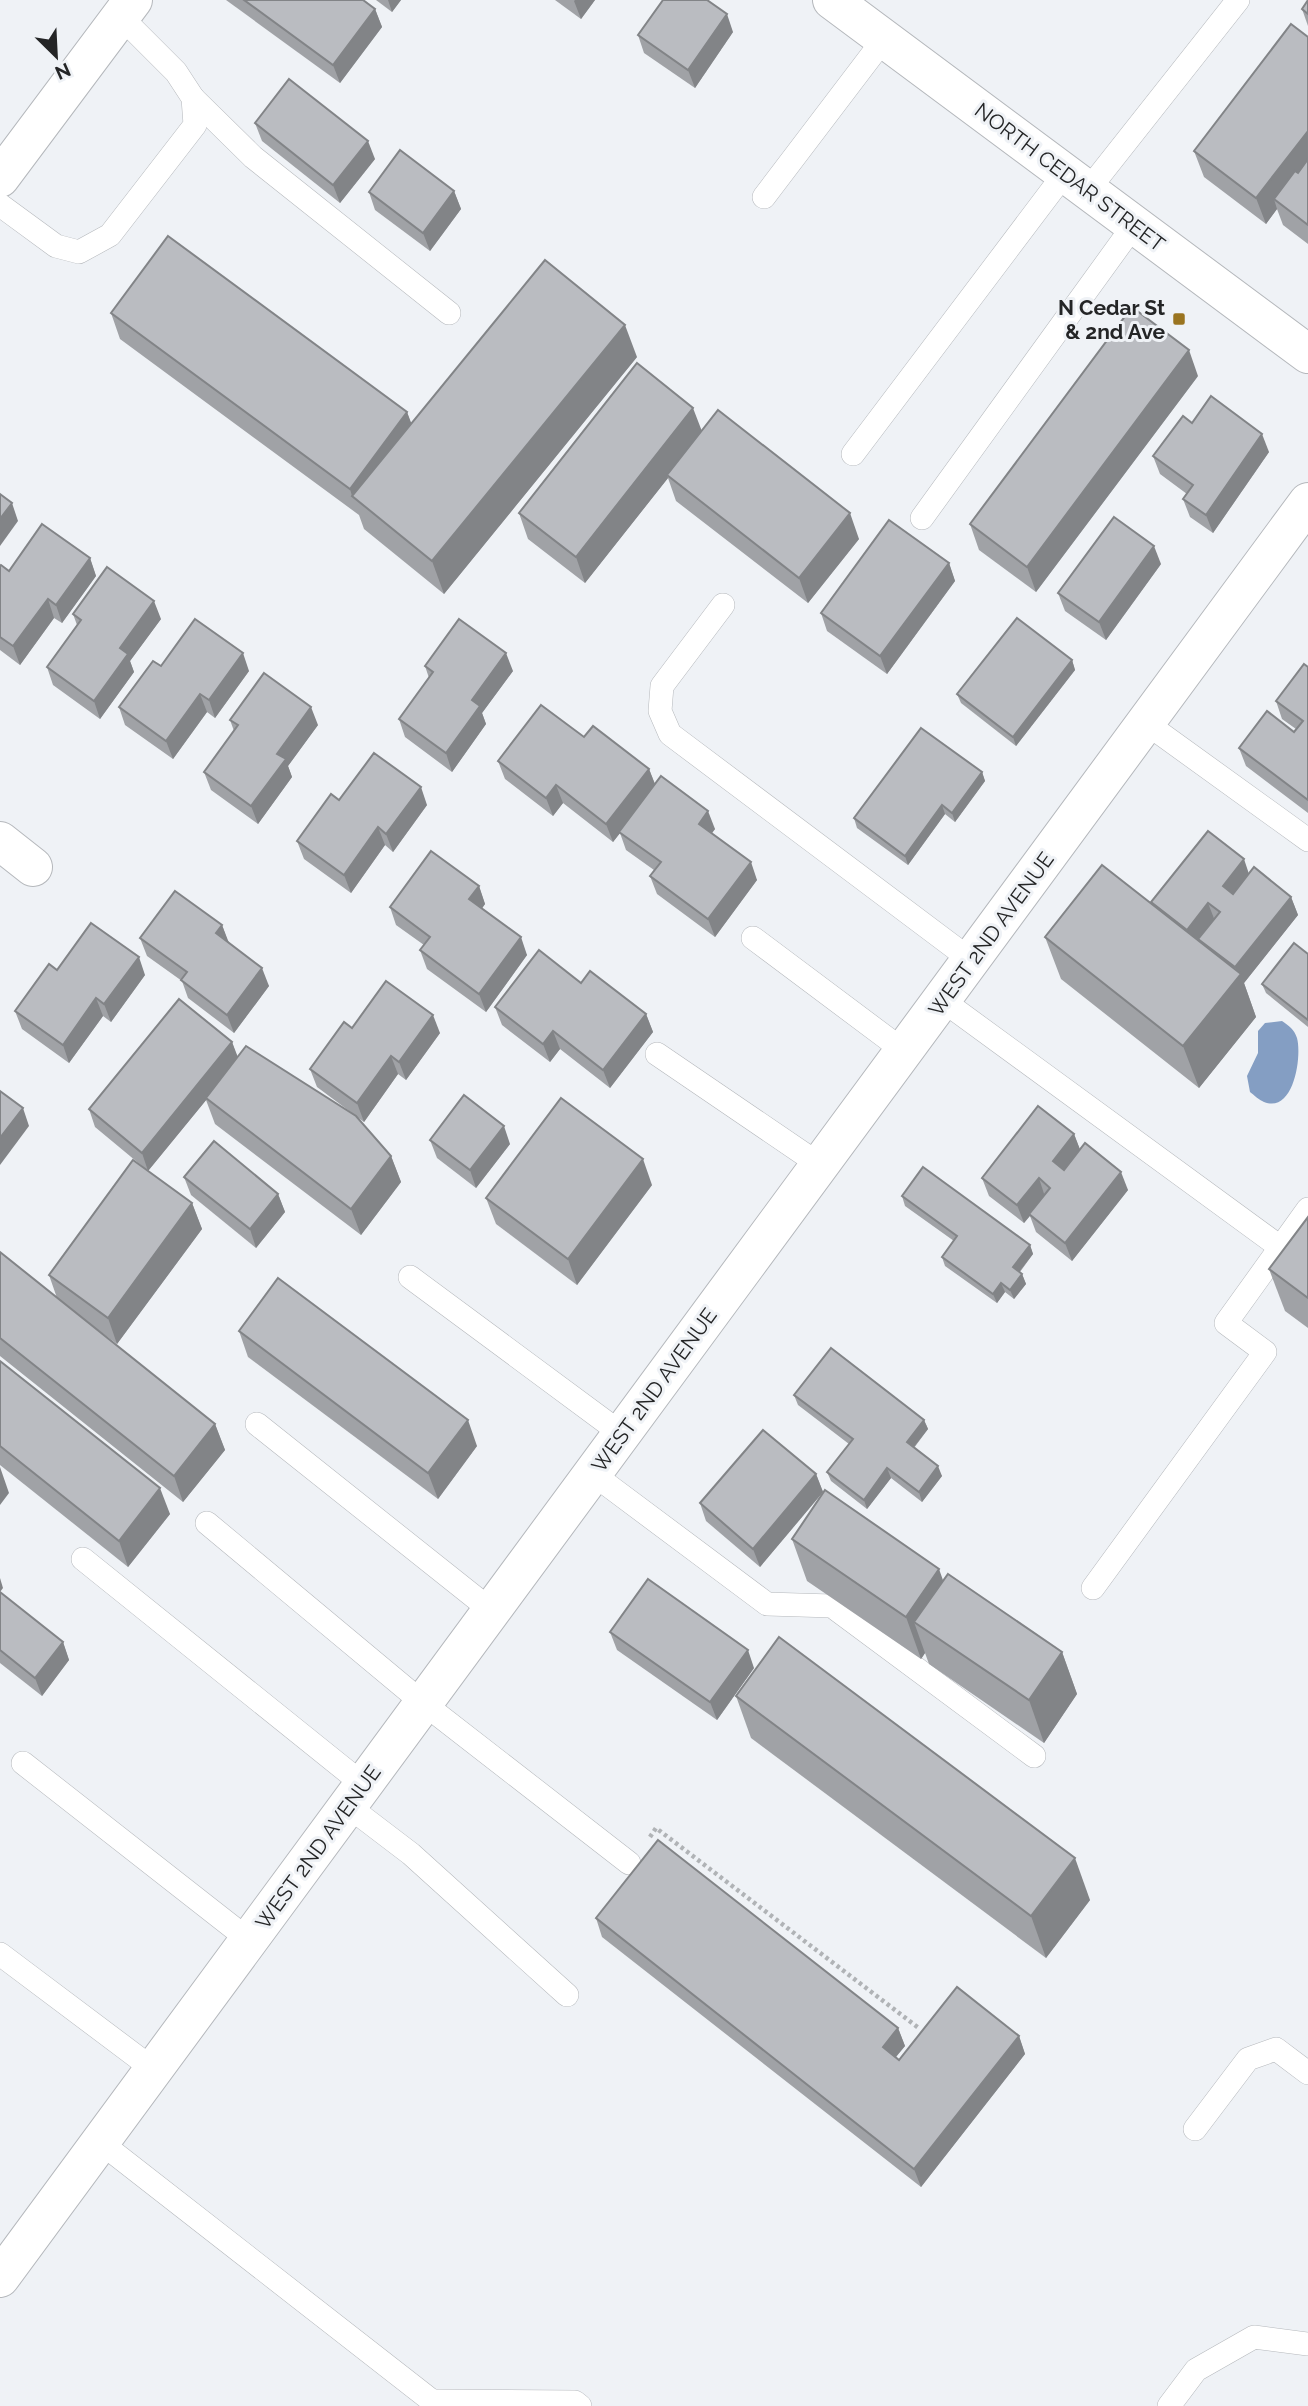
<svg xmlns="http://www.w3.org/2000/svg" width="1308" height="2406" viewBox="0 0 1308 2406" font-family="Raleway,sans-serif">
	<rect width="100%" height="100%" fill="#eff2f6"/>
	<!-- water -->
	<path fill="#849ec3" d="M1282 1021C1289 1026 1294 1029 1297 1038 1302 1056 1294 1114 1264 1102 1259 1100 1254 1095 1250 1092L1247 1076 1258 1053V1031L1265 1023Z"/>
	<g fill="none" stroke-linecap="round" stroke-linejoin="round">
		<!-- lane casing -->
		<g stroke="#b5b8bc" stroke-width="24">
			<g id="lane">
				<polyline points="193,98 253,157 449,313"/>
				<polyline points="1088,190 1238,0"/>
				<polyline points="764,197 884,39"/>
				<polyline points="0,205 56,246 79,252 110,235 195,125 193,98 176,72 121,17"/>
				<polyline points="853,454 1065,173"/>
				<polyline points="922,518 1134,225"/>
				<polyline points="723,605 662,686 660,711 670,734 971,960"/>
				<polyline points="1146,723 1308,840"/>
				<polyline points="753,938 904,1051"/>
				<polyline points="942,1000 1280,1247"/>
				<polyline points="657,1054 820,1165"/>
				<polyline points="410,1277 622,1434"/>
				<polyline points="257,1424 492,1611"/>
				<polyline points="593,1474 767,1604 832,1606 1034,1756"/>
				<polyline points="207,1523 423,1703 629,1863"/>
				<polyline points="83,1559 364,1785"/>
				<polyline points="1093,1588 1265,1352 1226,1323 1308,1209"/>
				<polyline points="23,1763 249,1940"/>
				<polyline points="348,1806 411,1854 567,1995"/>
				<polyline points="0,1954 153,2069"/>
				<polyline points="1195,2129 1248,2059 1276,2049 1308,2073"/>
				<polyline points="100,2142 432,2401 435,2406"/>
				<polyline points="432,2401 575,2402 580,2406"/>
				<polyline points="1169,2406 1196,2370 1254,2337 1308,2344"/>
			</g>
		</g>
		<!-- street casing -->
		<g stroke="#b5b8bc" stroke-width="40">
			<g id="street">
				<polyline points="832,0 1308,354"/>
				<polyline points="0,178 133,0"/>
				<polyline points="0,841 33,867"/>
				<polyline points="0,2278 1308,502"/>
			</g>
		</g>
		<!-- path -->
		<polyline stroke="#b0b3b6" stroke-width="4.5" stroke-dasharray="3.5 3.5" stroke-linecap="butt" points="650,1837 656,1828 920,2029"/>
		<!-- lane -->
		<use href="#lane" stroke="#fff" stroke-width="23"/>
		<!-- street -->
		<use href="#street" stroke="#fff" stroke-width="38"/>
	</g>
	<!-- wall -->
	<g fill="#a0a2a6">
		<polygon points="226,0 363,0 375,9 382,27 340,83"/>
		<polygon points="376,0 401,0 392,12"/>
		<polygon points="555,0 595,0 581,19"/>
		<polygon points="1308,0 1308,26 1302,9"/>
		<polygon points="733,32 695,88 644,53 638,35"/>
		<polygon points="1308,37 1308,244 1283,225 1277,209 1266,224 1204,177 1194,151"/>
		<polygon points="255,123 375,159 340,203 262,141"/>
		<polygon points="454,191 461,209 430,251 375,210 369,192"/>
		<polygon points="111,313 407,412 411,424 637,357 444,594 364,529 359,515 120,339"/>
		<polygon points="1198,376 1036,592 979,550 970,524"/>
		<polygon points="1192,423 1269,452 1213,533 1190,517 1183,499 1187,494 1160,474 1153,456"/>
		<polygon points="702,430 859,539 808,603 676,501 668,478 585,583 528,539 519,513"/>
		<polygon points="90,558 96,576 62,623 54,618 20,665 0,650 0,566 9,571"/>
		<polygon points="949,563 955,581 887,674 827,631 821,613"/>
		<polygon points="1161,564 1106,640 1065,611 1058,593"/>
		<polygon points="73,614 161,619 130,661 134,672 100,719 53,685 47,667 77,625"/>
		<polygon points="1072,660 1075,670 1016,746 961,703 957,694"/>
		<polygon points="161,666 249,671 215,718 207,712 173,759 125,725 119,707"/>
		<polygon points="425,666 513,671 482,713 486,724 452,772 405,737 399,719 429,678"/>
		<polygon points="1308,667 1308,813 1246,766 1239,748 1294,732 1296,729 1282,719 1276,701"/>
		<polygon points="230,720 318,725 288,766 292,777 258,824 211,790 204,772 234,731"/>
		<polygon points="498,761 649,769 655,784 715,829 712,833 757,880 715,937 657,894 650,876 654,870 626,850 620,833 613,842 563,803 553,816 505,779"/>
		<polygon points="982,772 985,781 955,822 945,814 908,865 857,828 854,818"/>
		<polygon points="339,800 427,805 393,852 385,845 351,893 304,859 297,841"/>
		<polygon points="1249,874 1291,897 1298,915 1244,983 1256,1017 1199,1088 1061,979 1045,937 1152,904 1151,902"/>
		<polygon points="479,886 485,904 482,908 527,955 486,1012 427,969 420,950 424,945 396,925 390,907"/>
		<polygon points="222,925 228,942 269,986 234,1033 188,998 182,981 147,956 140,938"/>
		<polygon points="1308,954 1308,1027 1266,993 1262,984"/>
		<polygon points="57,970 145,975 111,1022 103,1016 69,1063 22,1029 15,1011"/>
		<polygon points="495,1007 646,1014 653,1032 610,1088 560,1049 550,1062 502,1025"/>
		<polygon points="352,1028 440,1033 406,1080 398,1074 364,1122 317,1087 310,1069"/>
		<polygon points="232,1042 237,1057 391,1156 401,1182 361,1235 215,1124 206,1100 148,1171 95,1127 89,1109"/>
		<polygon points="1074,1134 1080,1150 1128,1190 1072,1261 1036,1232 1030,1216 1024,1223 989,1196 982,1178"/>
		<polygon points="430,1140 510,1144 476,1188 437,1158"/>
		<polygon points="184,1177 278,1194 285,1212 256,1248 191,1195"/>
		<polygon points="652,1185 577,1285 496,1224 486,1198"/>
		<polygon points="902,1196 1030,1245 1033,1254 1020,1272 1022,1274 1026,1284 1014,1299 1005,1292 997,1303 945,1266 942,1257 954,1241 905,1206"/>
		<polygon points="192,1203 202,1229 117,1344 90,1324 215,1424 225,1450 183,1502 0,1356 0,1252 57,1298 49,1275"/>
		<polygon points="1308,1217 1308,1328 1285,1311 1269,1269"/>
		<polygon points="239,1331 477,1446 438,1499 248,1357"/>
		<polygon points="0,1361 170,1514 128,1567 0,1465"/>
		<polygon points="794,1395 924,1420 928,1429 914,1448 942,1476 922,1502 891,1478 867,1509 831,1481 827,1472 849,1444 798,1405"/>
		<polygon points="816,1474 823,1492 760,1567 706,1521 700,1503"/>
		<polygon points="792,1539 943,1581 1062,1652 1077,1694 1044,1743 929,1664 925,1653 921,1659 807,1581"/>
		<polygon points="0,1592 63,1642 69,1660 42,1696 0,1663"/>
		<polygon points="610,1632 754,1668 717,1720 617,1650"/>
		<polygon points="736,1696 1090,1900 1046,1958 751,1738"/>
		<polygon points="596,1918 898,2028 905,2046 896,2057 899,2060 1019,2036 1025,2054 921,2187 602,1937"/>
	</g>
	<!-- shaded-wall -->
	<g fill="#828487">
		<polygon points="388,0 401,0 392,12"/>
		<polygon points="575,0 595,0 581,19 574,1"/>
		<polygon points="375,9 382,27 340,83 333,65"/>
		<polygon points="727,14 733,32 695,88 688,70"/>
		<polygon points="1308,131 1308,169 1274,199 1277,209 1266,224 1256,198"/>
		<polygon points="368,141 375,159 340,203 333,185"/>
		<polygon points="454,191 461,209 430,251 423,233"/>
		<polygon points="625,325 637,357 444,594 432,561"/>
		<polygon points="1189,350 1198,376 1036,592 1027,567"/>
		<polygon points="693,408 703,434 667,475 668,478 585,583 576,557"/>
		<polygon points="407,412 417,438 352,496 350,489"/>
		<polygon points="1262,434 1269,452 1213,533 1206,515"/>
		<polygon points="12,503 18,521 0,546 0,519"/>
		<polygon points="850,513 859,539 808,603 799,578"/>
		<polygon points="1154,546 1161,564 1106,640 1099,622"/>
		<polygon points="90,558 96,576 62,623 56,605"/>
		<polygon points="949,563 955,581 887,674 880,656"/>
		<polygon points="48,599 54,618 20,665 13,646"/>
		<polygon points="154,601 161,619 130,661 134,672 100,719 94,701 120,648"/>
		<polygon points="243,653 249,671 215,718 209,700"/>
		<polygon points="506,653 513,671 482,713 486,724 452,772 446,753 472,700"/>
		<polygon points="1072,660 1075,670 1016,746 1013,737"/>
		<polygon points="200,694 207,712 173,759 166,741"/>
		<polygon points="311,707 318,725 288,766 292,777 258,824 251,806 277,754"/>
		<polygon points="649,769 656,787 613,842 606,824"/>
		<polygon points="982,772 985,781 955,822 952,813"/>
		<polygon points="556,785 563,803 553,816 546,798"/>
		<polygon points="421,787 427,805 393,852 386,834"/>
		<polygon points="942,805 945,814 908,865 905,856"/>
		<polygon points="708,811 715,829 705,842 699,824"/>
		<polygon points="378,827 385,845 351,893 344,875"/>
		<polygon points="1244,859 1250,877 1229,904 1223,886"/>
		<polygon points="751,862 757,880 715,937 708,919"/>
		<polygon points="479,886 485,904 476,917 469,899"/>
		<polygon points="1291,897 1298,915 1244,983 1256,1017 1199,1088 1183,1046 1238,977 1235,967"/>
		<polygon points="1208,903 1215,921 1198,939 1199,941 1193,948 1187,930"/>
		<polygon points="222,925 229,943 216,933"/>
		<polygon points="521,937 527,955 486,1012 479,994"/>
		<polygon points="139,957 145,975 111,1022 104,1004"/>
		<polygon points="262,968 269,986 234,1033 227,1015"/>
		<polygon points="96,998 103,1016 69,1063 63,1045"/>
		<polygon points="646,1014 653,1032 610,1088 603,1070"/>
		<polygon points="433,1015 440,1033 406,1080 399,1062"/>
		<polygon points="553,1031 560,1049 550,1062 543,1044"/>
		<polygon points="232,1042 239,1060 148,1171 142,1153"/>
		<polygon points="391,1056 398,1074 364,1122 357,1103"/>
		<polygon points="23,1108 29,1126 0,1165 0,1138"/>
		<polygon points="504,1126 510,1144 476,1188 470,1170"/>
		<polygon points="1074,1134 1081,1152 1060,1179 1053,1161"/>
		<polygon points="391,1156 401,1182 361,1235 351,1209"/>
		<polygon points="643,1159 652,1185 577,1285 568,1259"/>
		<polygon points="1121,1172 1128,1190 1072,1261 1065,1243"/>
		<polygon points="1039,1178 1045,1197 1024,1223 1017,1205"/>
		<polygon points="278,1194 285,1212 256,1248 250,1229"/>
		<polygon points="192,1203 202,1229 117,1344 108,1318"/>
		<polygon points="1030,1245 1033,1254 1016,1276 1013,1267"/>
		<polygon points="1022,1274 1026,1284 1014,1299 1010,1290"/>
		<polygon points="1001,1283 1005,1292 997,1303 993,1294"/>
		<polygon points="468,1420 477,1446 438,1499 428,1473"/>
		<polygon points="924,1420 928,1429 910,1452 907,1442"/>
		<polygon points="215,1424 225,1450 183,1502 174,1476"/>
		<polygon points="938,1466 942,1476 922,1502 919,1492"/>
		<polygon points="0,1467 9,1493 0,1505"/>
		<polygon points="887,1468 891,1478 867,1509 864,1500"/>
		<polygon points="816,1474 823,1492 760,1567 753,1549"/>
		<polygon points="160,1488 170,1514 128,1567 119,1541"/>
		<polygon points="939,1569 954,1611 914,1622 925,1653 921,1659 906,1617"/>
		<polygon points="0,1578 3,1588 0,1592"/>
		<polygon points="63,1642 69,1660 42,1696 35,1678"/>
		<polygon points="748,1650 754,1668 717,1720 710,1702"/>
		<polygon points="1062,1652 1077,1694 1044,1743 1029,1700"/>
		<polygon points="1075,1858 1090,1900 1046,1958 1031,1916"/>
		<polygon points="898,2028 905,2046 889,2065 883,2047"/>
		<polygon points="1019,2036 1025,2054 921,2187 914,2169"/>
	</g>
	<!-- building -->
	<g fill="#babcc1" stroke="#828487" stroke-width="2">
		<polygon points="244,0 363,0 375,9 333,65"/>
		<polygon points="663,0 707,0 727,14 688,70 638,35"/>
		<polygon points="1308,0 1308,14 1302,9"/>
		<polygon points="1291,24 1308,37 1308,131 1256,198 1194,151"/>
		<polygon points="289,79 368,141 333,185 255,123"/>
		<polygon points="400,150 454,191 423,233 369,192"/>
		<polygon points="1308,159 1308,225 1274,199 1295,171 1298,173"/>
		<polygon points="168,236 407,412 350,489 111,313"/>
		<polygon points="545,260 625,325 432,561 352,496"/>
		<polygon points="1132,307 1189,350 1027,567 970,524"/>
		<polygon points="637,363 693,408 576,557 519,513"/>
		<polygon points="1211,396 1262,434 1206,515 1183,499 1193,485 1153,456 1183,416 1192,423"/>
		<polygon points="718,410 850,513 799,578 667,475"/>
		<polygon points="0,494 12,503 0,519"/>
		<polygon points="1114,517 1154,546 1099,622 1058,593"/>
		<polygon points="889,520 949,563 880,656 821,613"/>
		<polygon points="42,524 90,558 56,605 48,599 13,646 0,637 0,566 1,565 9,571"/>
		<polygon points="107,567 154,601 120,648 128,654 94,701 47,667 81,620 73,614"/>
		<polygon points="1017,618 1072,660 1013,737 957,694"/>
		<polygon points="195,619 243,653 209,700 200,694 166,741 119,707 153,661 161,666"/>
		<polygon points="459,619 506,653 472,700 480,706 446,753 399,719 433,672 425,666"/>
		<polygon points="1304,664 1308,667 1308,800 1239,748 1267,711 1294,732 1303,721 1276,701"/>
		<polygon points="264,673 311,707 277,754 286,759 251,806 204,772 238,725 230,720"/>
		<polygon points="541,705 584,737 593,726 649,769 606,824 556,785 546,798 498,761"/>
		<polygon points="921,728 982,772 952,813 942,805 905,856 854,818"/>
		<polygon points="374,753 421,787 386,834 378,827 344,875 297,841 331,794 339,800"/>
		<polygon points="661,776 708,811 699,824 751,862 708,919 650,876 661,862 619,832"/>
		<polygon points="1208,831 1244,859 1223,886 1233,894 1254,867 1291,897 1235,967 1198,939 1220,912 1208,903 1187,930 1151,902"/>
		<polygon points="431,851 479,886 469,899 521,937 479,994 420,950 430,937 390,907"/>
		<polygon points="1102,865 1241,974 1183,1046 1045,937"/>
		<polygon points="175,891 222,925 216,933 262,968 227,1015 181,980 187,972 140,938"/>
		<polygon points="91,923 139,957 104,1004 96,998 63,1045 15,1011 49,964 57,970"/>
		<polygon points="1294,943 1308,954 1308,1020 1262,984"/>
		<polygon points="539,950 581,983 590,971 646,1014 603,1070 553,1031 543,1044 495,1007"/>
		<polygon points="386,981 433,1015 399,1062 391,1056 357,1103 310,1069 344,1022 352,1028"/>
		<polygon points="179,999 232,1042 142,1153 89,1109"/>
		<polygon points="246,1046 356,1116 391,1156 351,1209 206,1098"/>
		<polygon points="0,1091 23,1108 0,1138"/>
		<polygon points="464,1095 504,1126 470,1170 430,1140"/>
		<polygon points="561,1098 643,1159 568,1259 486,1198"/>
		<polygon points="1038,1106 1074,1134 1053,1161 1064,1170 1085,1143 1121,1172 1065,1243 1029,1214 1050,1188 1039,1178 1017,1205 982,1178"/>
		<polygon points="214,1141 278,1194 250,1229 184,1177"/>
		<polygon points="133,1160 192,1203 108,1318 49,1275"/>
		<polygon points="923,1167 1030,1245 1013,1267 1022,1274 1010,1290 1001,1283 993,1294 942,1257 957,1236 902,1196"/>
		<polygon points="1308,1217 1308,1298 1269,1269"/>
		<polygon points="0,1252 215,1424 174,1476 0,1338"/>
		<polygon points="278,1278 468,1420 428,1473 239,1331"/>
		<polygon points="831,1348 924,1420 907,1442 938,1466 919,1492 887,1468 864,1500 827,1472 853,1439 794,1395"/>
		<polygon points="0,1361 160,1488 119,1541 0,1446"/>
		<polygon points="763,1430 816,1474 753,1549 700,1503"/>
		<polygon points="825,1490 939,1569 906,1617 792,1539"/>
		<polygon points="948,1574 1062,1652 1029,1700 914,1622"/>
		<polygon points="648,1579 748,1650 710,1702 610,1632"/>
		<polygon points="0,1592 63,1642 35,1678 0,1650"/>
		<polygon points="779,1637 1075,1858 1031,1916 736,1696"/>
		<polygon points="658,1840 898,2028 883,2047 899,2060 957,1987 1019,2036 914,2169 596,1918"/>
	</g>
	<!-- markers -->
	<rect fill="#9a7420" stroke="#eff2f6" stroke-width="2.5" x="1172" y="312" width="14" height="14" rx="3.5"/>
	<g text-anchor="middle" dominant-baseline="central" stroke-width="6" stroke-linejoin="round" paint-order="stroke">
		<!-- street labels -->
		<g font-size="21" fill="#242526" stroke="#eff2f6">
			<text transform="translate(1070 177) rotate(37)">NORTH CEDAR STREET</text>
			<text transform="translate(991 934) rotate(-54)">WEST 2ND AVENUE</text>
			<text transform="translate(654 1390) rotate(-54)">WEST 2ND AVENUE</text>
			<text transform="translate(318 1847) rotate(-54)">WEST 2ND AVENUE</text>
		</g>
		<!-- poi labels -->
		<g font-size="21" font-weight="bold" fill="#242526" stroke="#eff2f6" text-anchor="end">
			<text x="1165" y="307">N Cedar St<tspan x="1165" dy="24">&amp; 2nd Ave</tspan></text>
		</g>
	</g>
	<!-- north arrow -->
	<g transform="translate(56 56) rotate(156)" stroke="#eff2f6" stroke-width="5" paint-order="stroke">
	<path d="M0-5L12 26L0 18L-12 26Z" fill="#242526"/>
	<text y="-10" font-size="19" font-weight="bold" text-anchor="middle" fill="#242526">N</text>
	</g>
</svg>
